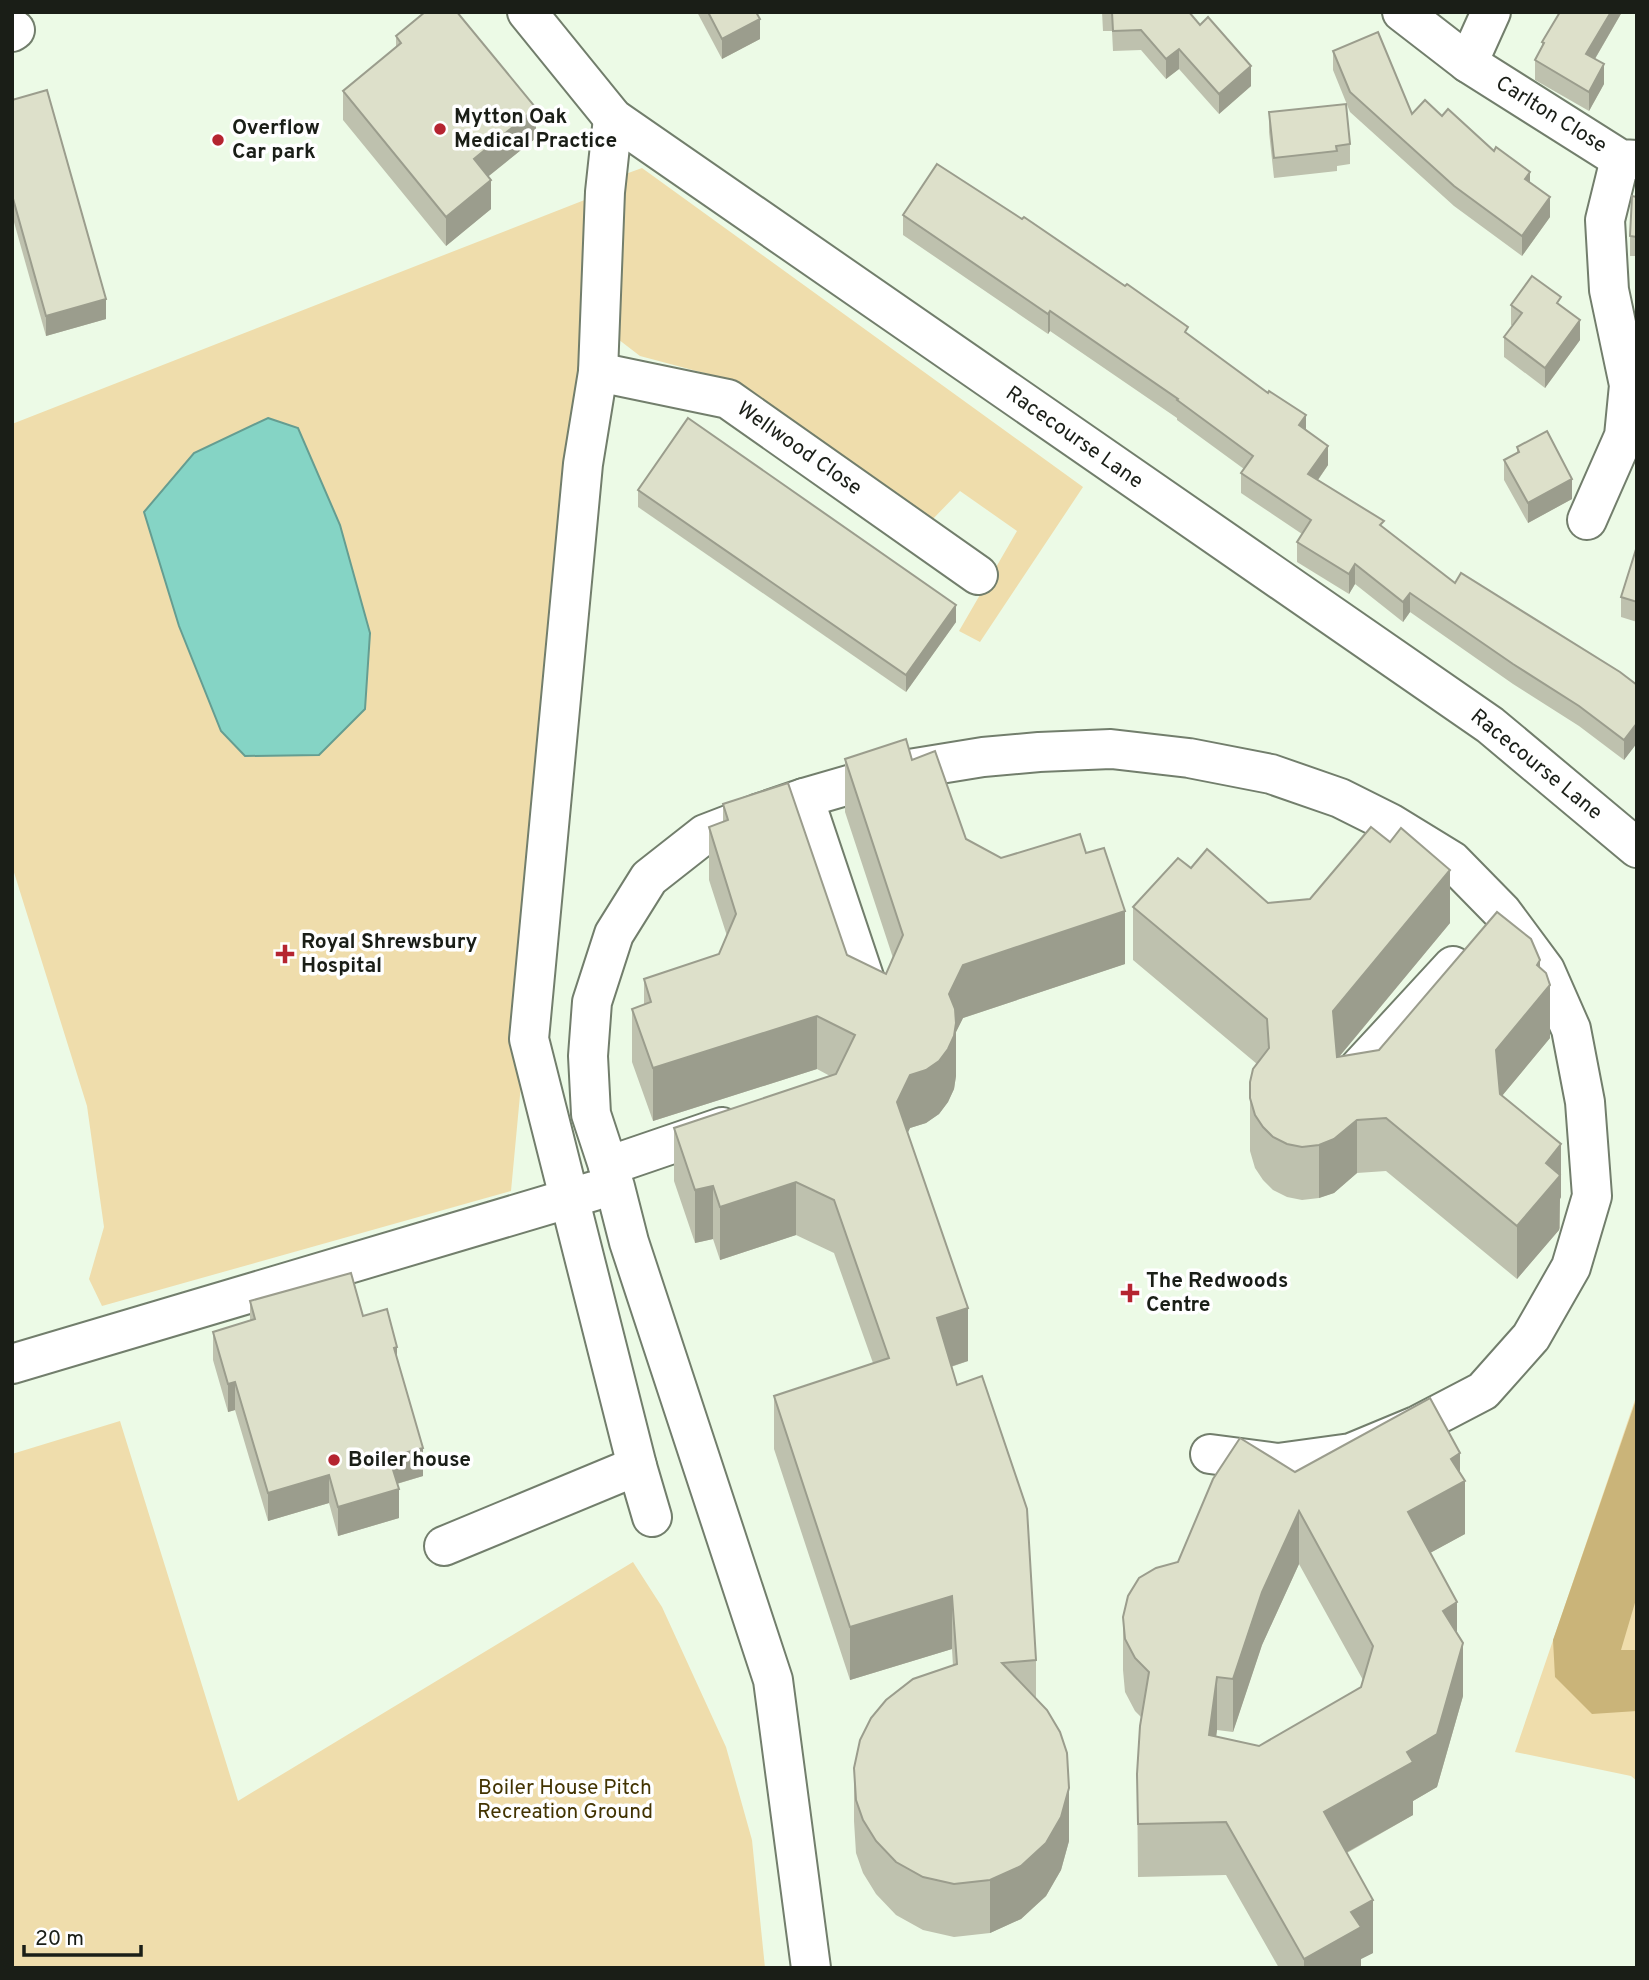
<svg xmlns="http://www.w3.org/2000/svg" width="1649" height="1980" viewBox="0 0 1649 1980" font-family="Overpass,sans-serif">
	<rect width="100%" height="100%" fill="#ecfae6"/>
	<!-- green -->
	<g fill="#efddac">
		<polygon points="642,168 1083,487 980,642 959,631 1017,531 960,491 930,522 738,382 640,356 614,336 620,176"/>
		<polygon points="605,192 511,1191 102,1306 89,1279 104,1227 87,1106 12,866 12,424"/>
		<polygon points="1637,1394 1637,1781 1631,1776 1515,1752"/>
		<polygon points="120,1421 238,1801 633,1562 662,1607 726,1747 752,1840 765,1968 12,1968 12,1454"/>
	</g>
	<!-- forest -->
	<polygon fill="#cab479" points="1637,1397 1637,1596 1621,1650 1637,1650 1637,1711 1592,1714 1555,1677 1553,1640"/>
	<!-- water -->
	<polygon fill="#85d4c5" stroke="#659d91" stroke-width="2" points="268,418 298,428 340,525 370,633 365,709 319,755 245,756 221,731 179,626 144,512 194,453"/>
	<g fill="none" stroke-linecap="round" stroke-linejoin="round">
		<!-- minor casing -->
		<g stroke="#727e6c" stroke-width="42">
			<g id="minor">
				<polyline points="527,12 613,118 1490,725 1637,848"/>
				<polyline points="1402,12 1468,63 1620,159 1637,160"/>
				<polyline points="12,32 15,30"/>
				<polyline points="1468,63 1491,12"/>
				<polyline points="613,118 605,192 598,372 583,464 529,1039 637,1466 652,1517"/>
				<polyline points="598,372 728,399 978,575"/>
				<polyline points="1587,520 1624,436 1629,385 1609,290 1605,220 1620,159"/>
				<polyline points="804,798 870,995"/>
				<polyline points="1357,1070 1453,966"/>
				<polyline points="608,1166 722,1127"/>
				<polyline points="12,1364 594,1191"/>
				<polyline points="444,1546 637,1466"/>
				<polyline points="811,1968 773,1680 629,1242 615,1187 591,1114 588,1056 592,1002 614,934 649,878 705,834 757,814 804,798 897,771 983,757 1039,752 1111,749 1189,758 1271,774 1340,798 1390,823 1452,861 1502,912 1545,970 1571,1029 1585,1102 1592,1196 1571,1267 1531,1337 1483,1391 1416,1426 1351,1453 1278,1463 1210,1454"/>
			</g>
		</g>
		<!-- minor -->
		<use href="#minor" stroke="#fff" stroke-width="38"/>
	</g>
	<!-- wall -->
	<g fill="#bec1ae" fill-rule="evenodd">
		<polygon points="697,12 756,12 760,39 722,59"/>
		<polygon points="1102,12 1189,12 1251,86 1219,114 1179,69 1166,79 1141,50 1113,51 1112,31 1103,31"/>
		<polygon points="1560,12 1622,12 1595,59 1604,84 1589,111 1535,80 1535,60 1542,47 1542,42"/>
		<polygon points="396,36 536,138 488,176 491,209 446,246 343,120 343,91 396,48"/>
		<polygon points="1333,51 1412,114 1442,116 1530,183 1550,217 1522,256 1454,206 1350,112 1333,70"/>
		<polygon points="12,100 106,319 46,336 12,215"/>
		<polygon points="1269,112 1350,144 1350,164 1337,166 1337,171 1274,178 1269,132"/>
		<polygon points="1637,197 1637,256 1630,256 1630,236"/>
		<polygon points="903,215 1188,334 1306,430 1328,465 1318,480 1384,528 1455,583 1637,685 1637,743 1624,760 1579,726 1513,684 1410,612 1403,622 1355,584 1349,594 1297,562 1297,542 1302,534 1241,493 1241,473 1244,469 1177,420 1177,418 1050,331 1048,334 903,235"/>
		<polygon points="1511,305 1561,306 1580,340 1545,388 1504,357 1504,337 1513,326 1511,325"/>
		<polygon points="1517,447 1572,499 1528,523 1504,480 1504,460 1517,453"/>
		<polygon points="638,490 956,622 906,692 638,507"/>
		<polygon points="1637,546 1637,622 1621,617 1621,597"/>
		<polygon points="845,759 912,760 966,839 1125,964 963,1018 956,1032 956,1076 954,1089 948,1102 939,1114 926,1123 910,1128 907,1134 968,1361 951,1367 1036,1660 1036,1699 1069,1841 1061,1870 1046,1896 1021,1919 990,1933 954,1937 923,1930 896,1915 876,1894 863,1873 856,1853 854,1821 854,1768 953,1666 952,1649 850,1680 774,1449 774,1396 873,1363 834,1253 796,1235 720,1260 713,1239 695,1243 674,1181 674,1128 830,1076 817,1069 653,1121 632,1062 632,1009 644,1005 644,979 719,954 727,936 709,880 709,827 723,822 723,804 847,955 886,974 893,958 845,812"/>
		<polygon points="1191,868 1268,903 1450,923 1339,1057 1379,1050 1540,968 1550,1038 1502,1096 1561,1197 1560,1199 1560,1228 1559,1230 1517,1279 1386,1171 1357,1173 1334,1193 1319,1198 1302,1200 1287,1197 1273,1190 1263,1180 1255,1168 1250,1151 1250,1082 1257,1064 1133,960 1133,907"/>
		<polygon points="250,1301 363,1316 397,1361 423,1476 397,1484 399,1518 338,1536 329,1503 268,1521 235,1410 228,1412 213,1360 213,1332 250,1320"/>
		<path d="M1295 1472 1460 1474 1465 1534 1430 1553 1457 1634 1463 1696 1437 1787 1413 1801V1815L1347 1853 1373 1953 1361 1959V1968H1279L1226 1875 1138 1877 1137 1774 1141 1717 1135 1711 1125 1692 1123 1670V1617L1178 1562ZM1299 1564 1363 1680 1361 1687 1259 1746 1216 1737 1217 1730 1233 1732 1262 1645Z"/>
	</g>
	<!-- shaded-wall -->
	<g fill="#9b9d8d">
		<polygon points="1611,12 1622,12 1586,74 1586,54"/>
		<polygon points="760,19 760,39 722,59 722,39"/>
		<polygon points="1179,49 1179,69 1166,79 1166,59"/>
		<polygon points="1604,64 1604,84 1589,111 1589,92"/>
		<polygon points="1251,66 1251,86 1219,114 1219,94"/>
		<polygon points="536,108 536,138 474,188 474,159"/>
		<polygon points="1530,172 1530,192 1525,179"/>
		<polygon points="491,180 491,209 446,246 446,217"/>
		<polygon points="1550,197 1550,217 1522,256 1522,236"/>
		<polygon points="106,299 106,319 46,336 46,316"/>
		<polygon points="1050,311 1050,331 1048,334 1048,314"/>
		<polygon points="1580,320 1580,340 1545,388 1545,368"/>
		<polygon points="1306,415 1306,435 1299,425"/>
		<polygon points="1328,446 1328,465 1308,494 1308,474"/>
		<polygon points="1572,479 1572,499 1528,523 1528,503"/>
		<polygon points="1355,564 1355,584 1349,594 1349,574"/>
		<polygon points="1410,593 1410,612 1403,622 1403,602"/>
		<polygon points="956,605 956,622 906,692 906,675"/>
		<polygon points="1637,723 1637,743 1624,760 1624,740"/>
		<polygon points="1450,870 1450,923 1333,1064 1333,1011"/>
		<polygon points="1125,911 1125,964 963,1018 956,1032 956,1076 954,1089 948,1102 939,1114 926,1123 910,1128 897,1155 897,1102 963,965"/>
		<polygon points="1540,960 1540,998 1550,985 1550,1038 1496,1103 1496,1050"/>
		<polygon points="817,1016 817,1069 653,1121 653,1068"/>
		<polygon points="1357,1120 1357,1173 1334,1193 1319,1198 1319,1145"/>
		<polygon points="1561,1144 1561,1197 1560,1199 1559,1230 1517,1279 1517,1226 1546,1163"/>
		<polygon points="796,1182 796,1235 720,1260 720,1207"/>
		<polygon points="713,1186 713,1239 695,1243 695,1190"/>
		<polygon points="968,1308 968,1361 937,1371 937,1318"/>
		<polygon points="397,1347 397,1376 394,1348"/>
		<polygon points="235,1382 235,1410 228,1412 228,1384"/>
		<polygon points="423,1448 423,1476 389,1486 389,1457"/>
		<polygon points="1460,1453 1460,1484 1465,1481 1465,1534 1408,1565 1408,1512 1451,1459"/>
		<polygon points="329,1475 329,1503 268,1521 268,1493"/>
		<polygon points="399,1489 399,1518 338,1536 338,1507"/>
		<polygon points="1299,1511 1299,1564 1262,1645 1233,1732 1233,1679 1262,1592"/>
		<polygon points="952,1596 952,1649 850,1680 850,1627"/>
		<polygon points="1457,1602 1457,1655 1443,1611"/>
		<polygon points="1463,1643 1463,1696 1437,1787 1413,1801 1413,1815 1324,1865 1324,1812 1407,1752"/>
		<polygon points="1217,1677 1217,1730 1209,1788 1209,1735"/>
		<polygon points="1069,1788 1069,1841 1061,1870 1046,1896 1021,1919 990,1933 990,1880"/>
		<polygon points="1373,1900 1373,1953 1361,1959 1361,1968 1304,1968 1304,1959 1351,1912"/>
	</g>
	<!-- building -->
	<g fill="#dde0ca" stroke="#9b9d8d" stroke-width="2" fill-rule="evenodd">
		<polygon points="425,12 457,12 536,108 474,159 491,180 446,217 343,91 401,43 396,36"/>
		<polygon points="708,12 756,12 760,19 722,39"/>
		<polygon points="1112,12 1189,12 1200,25 1208,17 1251,66 1219,94 1179,49 1166,59 1141,30 1113,31"/>
		<polygon points="1560,12 1611,12 1586,54 1604,64 1589,92 1535,60 1544,43 1542,42"/>
		<polygon points="1378,32 1412,114 1425,100 1442,116 1448,109 1494,151 1496,147 1530,172 1525,179 1550,197 1522,236 1454,186 1350,92 1333,51"/>
		<polygon points="47,90 106,299 46,316 12,195 12,100"/>
		<polygon points="1346,104 1350,144 1336,146 1337,151 1274,158 1269,112"/>
		<polygon points="937,164 1022,219 1024,217 1125,286 1127,284 1188,327 1185,332 1268,393 1269,391 1306,415 1299,425 1328,446 1308,474 1384,521 1380,525 1455,583 1461,573 1620,672 1637,685 1637,723 1624,740 1579,706 1513,664 1410,593 1403,602 1355,564 1349,574 1297,542 1311,520 1241,473 1253,456 1177,400 1178,399 1050,311 1048,314 903,215"/>
		<polygon points="1632,196 1637,197 1637,237 1630,236"/>
		<polygon points="1532,276 1561,297 1557,303 1580,320 1545,368 1504,337 1522,313 1511,305"/>
		<polygon points="688,418 956,605 906,675 638,490"/>
		<polygon points="1547,431 1572,479 1528,503 1504,460 1519,452 1517,447"/>
		<polygon points="1637,546 1637,602 1621,597"/>
		<polygon points="906,739 912,760 935,751 966,839 1001,858 1080,834 1086,853 1104,848 1125,911 963,965 949,994 955,1009 956,1023 954,1036 948,1049 939,1061 926,1070 910,1075 897,1102 968,1308 937,1318 957,1385 982,1376 1027,1509 1036,1660 1002,1663 1047,1710 1060,1732 1067,1753 1069,1788 1061,1817 1046,1843 1021,1866 990,1880 954,1884 923,1877 896,1862 876,1841 863,1820 856,1800 854,1768 860,1740 871,1718 886,1700 913,1679 957,1664 952,1596 850,1627 774,1396 889,1358 834,1200 796,1182 720,1207 713,1186 695,1190 674,1128 836,1074 855,1035 817,1016 653,1068 632,1009 651,1002 644,979 719,954 736,914 709,827 728,820 723,804 788,783 847,955 886,974 903,935 845,759"/>
		<polygon points="1371,827 1390,842 1401,828 1450,870 1333,1011 1337,1057 1379,1050 1497,912 1531,939 1540,960 1537,965 1546,973 1550,985 1496,1050 1500,1094 1561,1144 1546,1163 1560,1175 1559,1177 1517,1226 1386,1118 1357,1120 1334,1139 1319,1145 1302,1147 1287,1144 1273,1137 1263,1127 1255,1115 1250,1098 1250,1082 1253,1069 1269,1048 1267,1019 1133,907 1178,858 1191,868 1207,849 1268,903 1310,899"/>
		<polygon points="351,1273 363,1316 387,1309 397,1347 394,1348 423,1448 389,1457 399,1489 338,1507 329,1475 268,1493 235,1382 228,1384 213,1332 255,1319 250,1301"/>
		<path d="M1430 1398 1460 1453 1451 1459 1465 1481 1408 1512 1457 1602 1443 1611 1463 1643 1437 1734 1407 1752 1413 1762 1324 1812 1373 1900 1351 1912 1361 1927 1304 1959 1226 1822 1138 1824 1137 1774 1140 1726 1149 1672 1135 1658 1125 1639 1123 1617 1128 1596 1139 1578 1156 1568 1178 1562 1213 1479 1240 1438 1295 1472ZM1299 1511 1373 1646 1361 1687 1259 1746 1209 1735 1217 1677 1233 1679 1262 1592Z"/>
	</g>
	<!-- markers -->
	<g fill="#b52430" stroke="#fff" stroke-width="2.5">
		<circle cx="440" cy="129" r="7"/>
		<circle cx="218" cy="140" r="7"/>
		<path d="M281.5 943.5h7v7h7v7h-7v7h-7v-7h-7v-7h7z"/>
		<path d="M1126.5 1282.5h7v7h7v7h-7v7h-7v-7h-7v-7h7z"/>
		<circle cx="334" cy="1460" r="7"/>
	</g>
	<g text-anchor="middle" dominant-baseline="central" stroke-width="7" stroke-linejoin="round" paint-order="stroke">
		<!-- street labels -->
		<g font-size="21" fill="#1a1e17" stroke="#fff">
			<text transform="translate(1551 115) rotate(32)">Carlton Close</text>
			<text transform="translate(1074 438) rotate(35)">Racecourse Lane</text>
			<text transform="translate(799 449) rotate(35)">Wellwood Close</text>
			<text transform="translate(1536 765) rotate(39)">Racecourse Lane</text>
		</g>
		<!-- poi labels -->
		<g font-size="21" font-weight="bold" fill="#1a1e17" stroke="#fff" text-anchor="start">
			<text x="454" y="117">Mytton Oak<tspan x="454" dy="24">Medical Practice</tspan></text>
			<text x="232" y="128">Overflow<tspan x="232" dy="24">Car park</tspan></text>
			<text x="301" y="942">Royal Shrewsbury<tspan x="301" dy="24">Hospital</tspan></text>
			<text x="1146" y="1281">The Redwoods<tspan x="1146" dy="24">Centre</tspan></text>
			<text x="348" y="1460">Boiler house</text>
		</g>
		<!-- park labels -->
		<g font-size="21" fill="#423301" stroke="#fff">
			<text x="565" y="1788">Boiler House Pitch<tspan x="565" dy="24">Recreation Ground</tspan></text>
		</g>
	</g>
	<!-- border -->
	<rect width="1649" height="1980" fill="none" stroke="#1a1e17" stroke-width="28"/>
	<!-- scale -->
	<path d="M24 1945v10h117v-10" fill="none" stroke="#1a1e17" stroke-width="3.5"/>
	<text x="35" y="1945" font-size="21" fill="#1a1e17" stroke="#ffffff" stroke-width="5" paint-order="stroke">20 m</text>
</svg>
